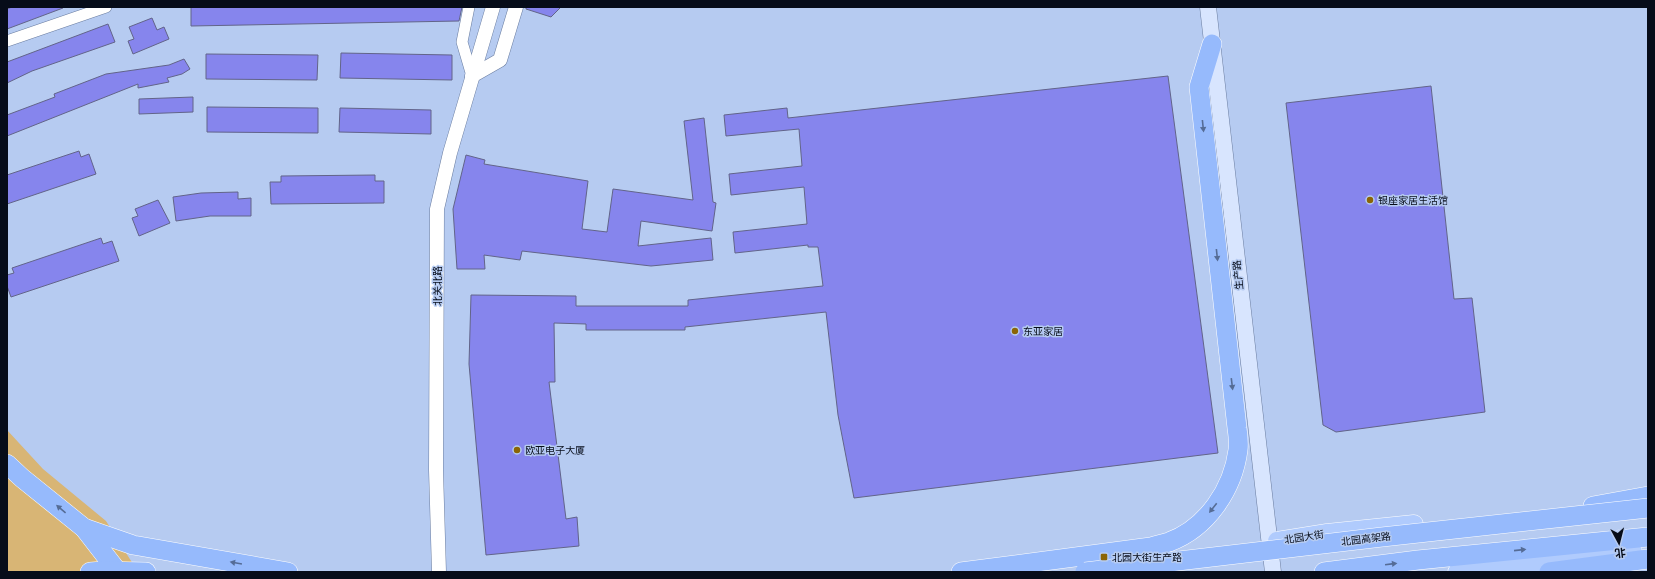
<svg xmlns="http://www.w3.org/2000/svg" width="1655" height="579" viewBox="0 0 1655 579" font-family="'Roboto Condensed','Noto Sans SC',sans-serif">
	<rect width="100%" height="100%" fill="#b6cbf1"/>
	<!-- green -->
	<polygon fill="#d8b575" points="7,430 43,469 106,521 138,572 7,572"/>
	<!-- building -->
	<g fill="#8685ed" stroke="#626489">
		<polygon points="12,7 62,7 63,8 7,29 7,9"/>
		<polygon points="191,7 462,7 459,21 191,26"/>
		<polygon points="526,7 561,7 551,17 526,9"/>
		<polygon points="152,18 157,30 164,27 169,39 133,54 128,41 134,39 129,27"/>
		<polygon points="108,24 115,42 32,71 7,83 7,62"/>
		<polygon points="341,53 452,55 452,80 340,78"/>
		<polygon points="206,54 318,55 317,80 206,79"/>
		<polygon points="184,59 190,69 182,74 167,78 169,82 138,88 138,84 7,136 7,115 55,97 54,94 106,74 169,65"/>
		<polygon points="1168,76 1218,453 854,498 838,415 826,312 685,327 685,330 586,330 586,324 554,323 555,382 549,382 566,519 577,517 579,546 486,555 469,364 471,295 576,296 576,306 688,306 688,300 823,286 818,247 808,247 808,245 735,253 733,232 807,224 804,187 731,195 729,174 802,166 799,129 726,136 724,115 787,108 788,118"/>
		<polygon points="1431,86 1454,299 1472,298 1485,412 1336,432 1323,425 1286,103"/>
		<polygon points="193,97 193,112 139,114 139,99"/>
		<polygon points="207,107 318,108 318,133 207,132"/>
		<polygon points="340,108 431,110 431,134 339,132"/>
		<polygon points="704,118 713,202 716,203 712,231 641,221 638,246 711,238 713,260 651,266 522,251 520,260 484,255 485,269 457,269 453,209 466,155 485,160 484,164 588,181 582,229 607,232 613,189 693,200 684,121"/>
		<polygon points="79,151 81,157 89,154 96,174 7,204 7,175"/>
		<polygon points="375,175 375,181 384,181 384,203 271,204 270,182 281,182 281,176"/>
		<polygon points="238,192 238,199 251,198 251,216 210,216 176,221 173,197 201,193"/>
		<polygon points="158,200 170,223 139,236 132,218 138,216 135,209"/>
		<polygon points="101,238 103,244 112,241 119,261 11,297 7,286 7,275 14,273 12,268"/>
	</g>
	<g fill="none" stroke-linecap="round" stroke-linejoin="round">
		<!-- minor casing -->
		<g stroke="#6a7da0" stroke-width="12">
			<g id="minor">
				<polyline points="469,7 462,42 472,76"/>
				<polyline points="7,41 106,7"/>
			</g>
		</g>
		<!-- tertiary casing -->
		<g stroke="#6a7da0" stroke-width="15">
			<g id="tertiary">
				<polyline points="472,76 500,60 516,7"/>
				<polyline points="439,572 436,470 437,209 450,153 493,7"/>
			</g>
		</g>
		<!-- secondary casing -->
		<g stroke="#6a7da0" stroke-width="17">
			<polyline id="secondary" points="1208,7 1273,572"/>
		</g>
		<!-- primary casing -->
		<g stroke="#fff" stroke-width="19">
			<g id="primary">
				<polyline points="1277,541 1327,533 1414,524"/>
				<polyline points="1457,572 1633,552"/>
			</g>
		</g>
		<!-- trunk casing -->
		<g stroke="#fff" stroke-width="20">
			<g id="trunk">
				<polyline points="7,464 22,478 84,528 133,545 288,572"/>
				<polyline points="1593,506 1648,496"/>
				<polyline points="84,528 118,572"/>
				<polyline points="90,572 103,571 146,572"/>
				<path d="M961 572 1151 547C1157 545 1163 544 1169 542 1207 528 1233 489 1238 450 1239 443 1238 435 1237 428L1199 87 1212 44"/>
				<polyline points="1324,572 1418,560 1648,537"/>
				<polyline points="1549,572 1648,559"/>
			</g>
		</g>
		<!-- minor -->
		<use href="#minor" stroke="#fff" stroke-width="11"/>
		<!-- tertiary -->
		<use href="#tertiary" stroke="#fff" stroke-width="14"/>
		<!-- secondary -->
		<use href="#secondary" stroke="#d8e5fe" stroke-width="16"/>
		<!-- primary -->
		<use href="#primary" stroke="#b0cbfd" stroke-width="18"/>
		<!-- trunk -->
		<use href="#trunk" stroke="#96bafc" stroke-width="19"/>
		<!-- trunk-bridge casing -->
		<g stroke="#fff" stroke-width="20" stroke-linecap="butt">
			<polyline id="trunk-bridge" points="1085,572 1382,537 1648,508"/>
		</g>
		<!-- trunk-bridge -->
		<use href="#trunk-bridge" stroke="#96bafc" stroke-width="19"/>
	</g>
	<!-- one-way arrows -->
	<defs><path id="oneway-solid" d="M-6-.8H1V-3.2L6.5 0L1 3.2V.8H-6Z"/></defs>
	<g fill="#556c96">
		<use href="#oneway-solid" transform="translate(1203 126) rotate(84)"/>
		<use href="#oneway-solid" transform="translate(1217 255) rotate(84)"/>
		<use href="#oneway-solid" transform="translate(1232 384) rotate(83)"/>
		<use href="#oneway-solid" transform="translate(1213 508) rotate(128)"/>
		<use href="#oneway-solid" transform="translate(61 509) rotate(-140)"/>
		<use href="#oneway-solid" transform="translate(1520 550) rotate(-6)"/>
		<use href="#oneway-solid" transform="translate(236 563) rotate(-170)"/>
		<use href="#oneway-solid" transform="translate(1391 564) rotate(-7)"/>
	</g>
	<!-- markers -->
	<g fill="#8b6506" stroke="#b6cbf1" stroke-width="1.5">
		<circle cx="1370" cy="200" r="4"/>
		<circle cx="1015" cy="331" r="4"/>
		<circle cx="517" cy="450" r="4"/>
		<rect x="1100" y="553" width="8" height="8" rx="2"/>
	</g>
	<g text-anchor="middle" dominant-baseline="central" stroke-width="3" stroke-linejoin="round" paint-order="stroke">
		<!-- poi labels -->
		<g font-size="10" fill="#060c19" stroke="#b6cbf1" text-anchor="start">
			<text x="1378" y="200">银座家居生活馆</text>
			<text x="1023" y="331">东亚家居</text>
			<text x="525" y="450">欧亚电子大厦</text>
			<text x="1112" y="557">北园大街生产路</text>
		</g>
		<!-- street labels -->
		<g font-size="10" fill="#060c19" stroke="#b6cbf1">
			<text transform="translate(1238 275) rotate(-96)">生产路</text>
			<text transform="translate(437 286) rotate(-90)">北关北路</text>
			<text transform="translate(1304 537) rotate(-9)">北园大街</text>
			<text transform="translate(1366 539) rotate(-7)">北园高架路</text>
		</g>
	</g>
	<!-- border -->
	<rect width="1655" height="579" fill="none" stroke="#060c19" stroke-width="16"/>
	<!-- north arrow -->
	<g transform="translate(1619 543) rotate(173)" stroke="#b6cbf1" stroke-width="3" paint-order="stroke">
	<path d="M0-3L7 15L0 10L-7 15Z" fill="#060c19"/>
	<text y="-6" font-size="11" font-weight="bold" text-anchor="middle" fill="#060c19">北</text>
	</g>
</svg>
